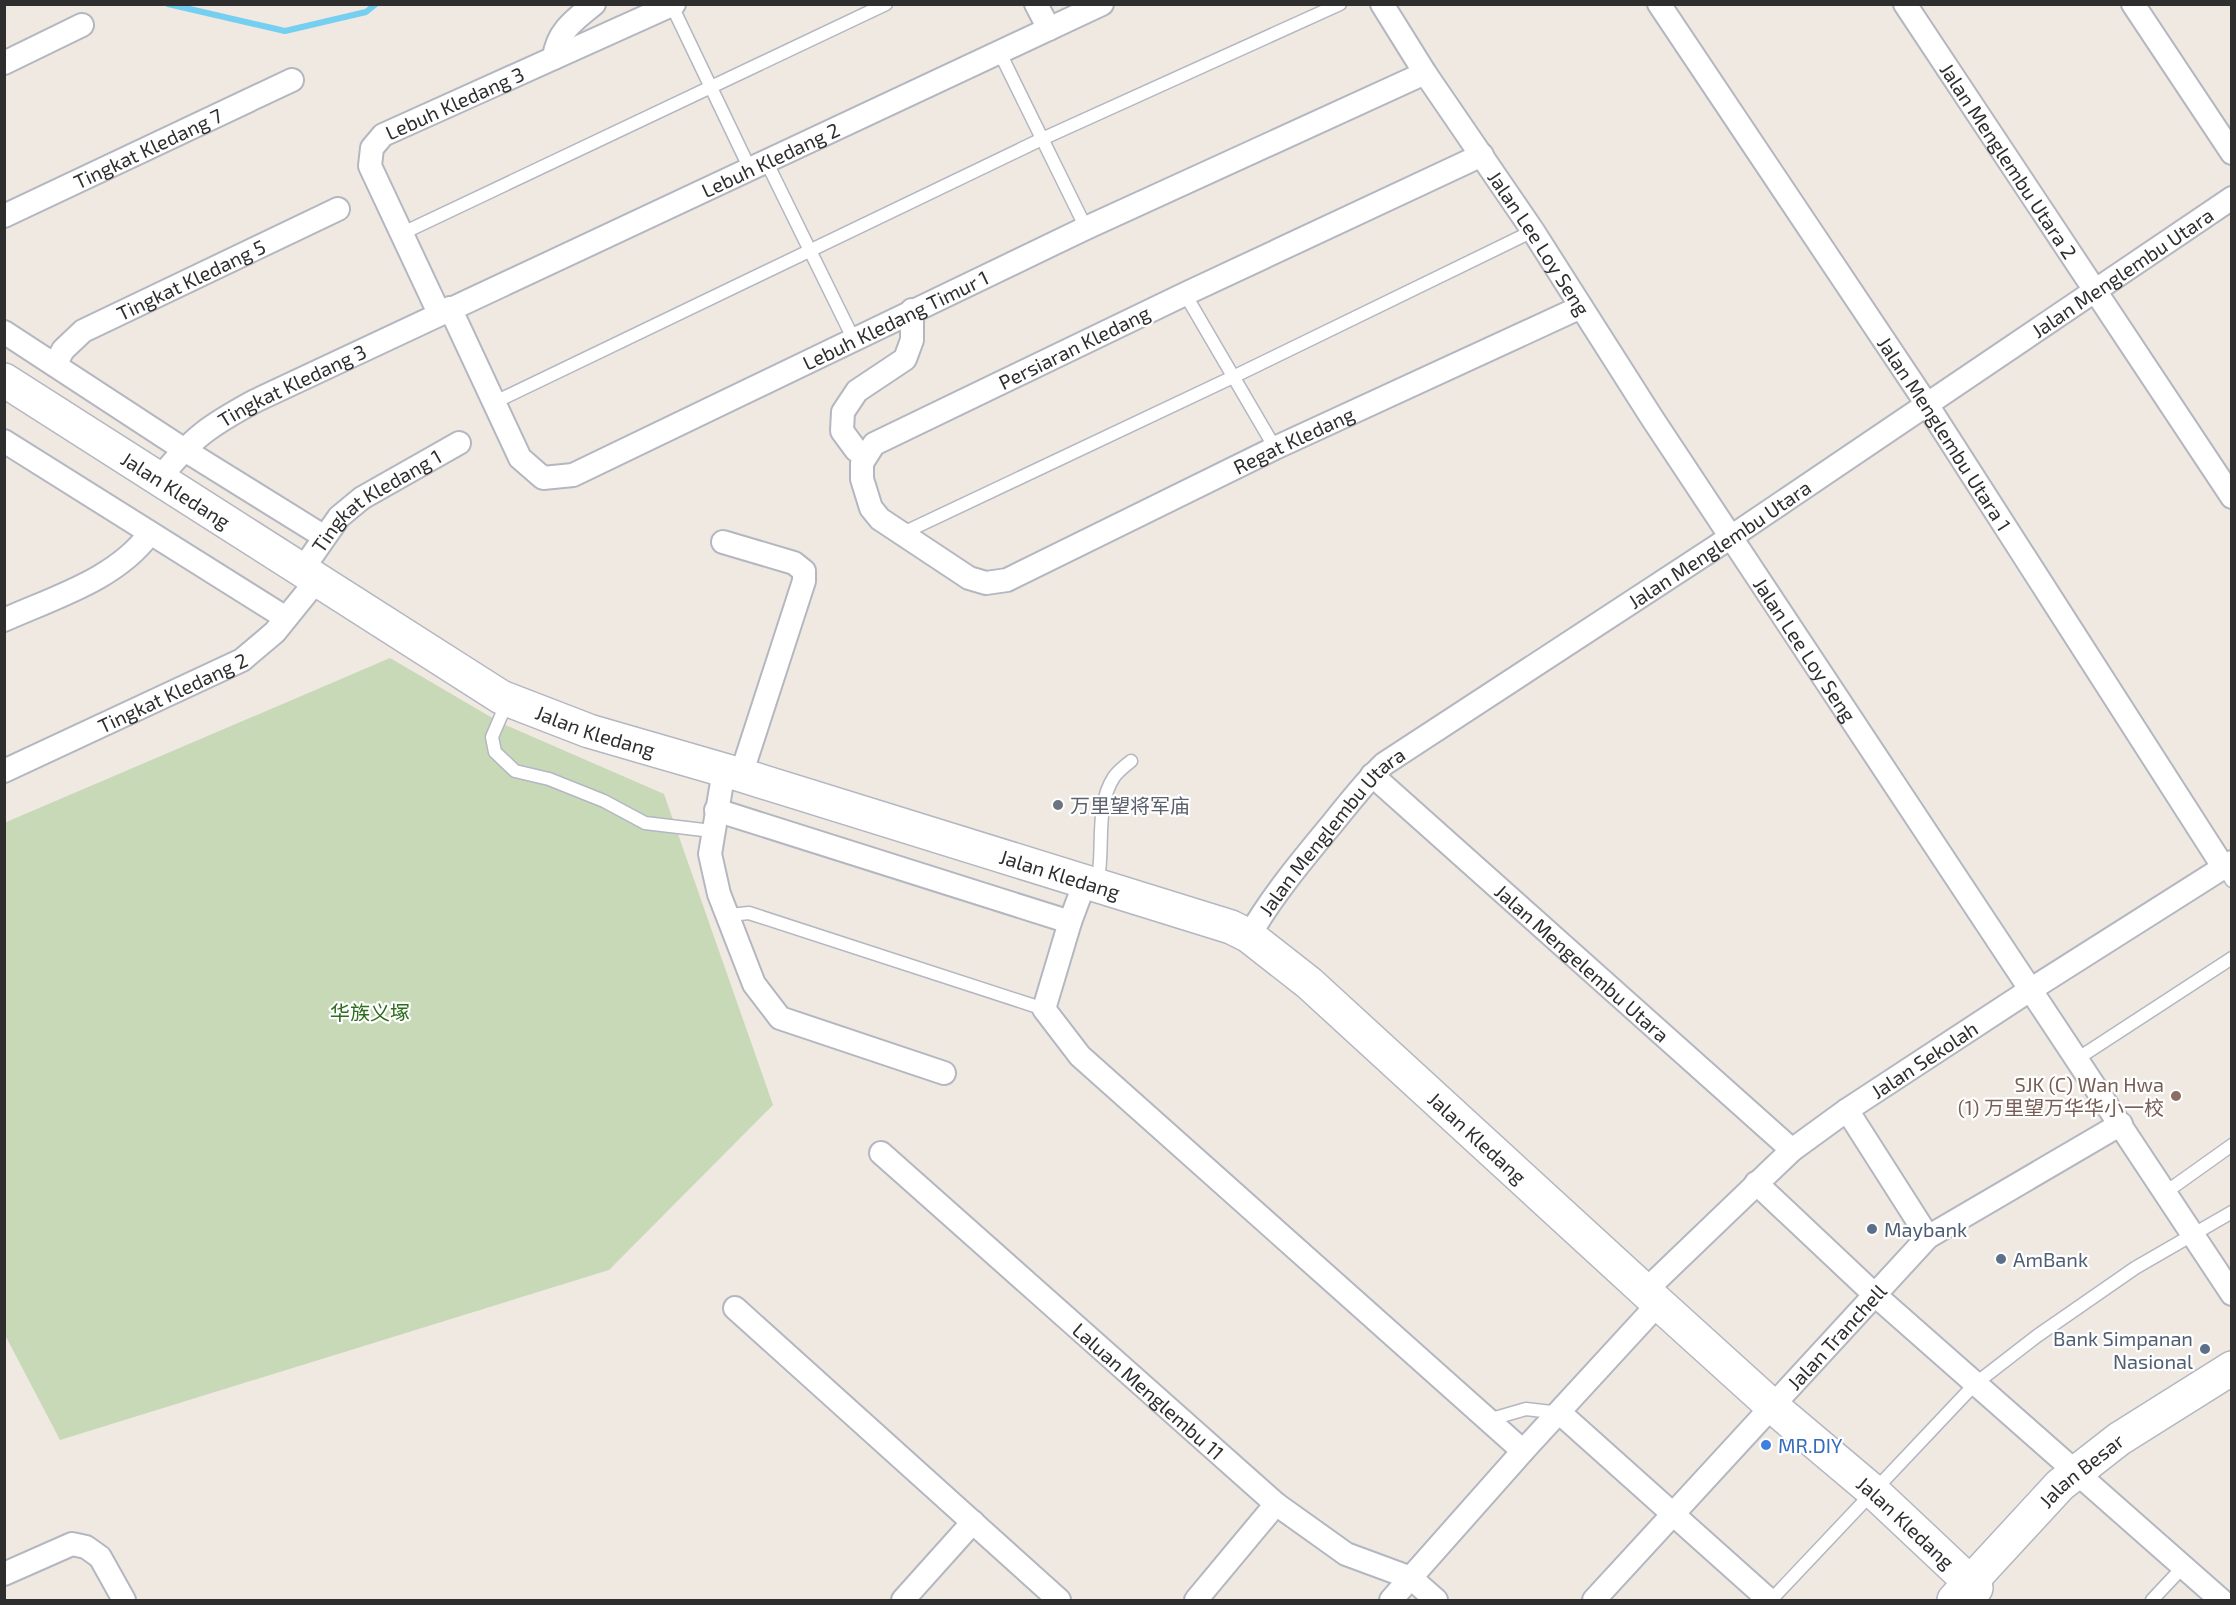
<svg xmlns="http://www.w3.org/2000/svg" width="2236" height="1605" viewBox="0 0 2236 1605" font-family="'Exo 2','Noto Sans SC',sans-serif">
	<rect width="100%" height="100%" fill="#efe9e1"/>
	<!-- cemetery -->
	<polygon fill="#c8d9b8" points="390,658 501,723 664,794 773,1105 609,1270 60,1440 5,1335 4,823"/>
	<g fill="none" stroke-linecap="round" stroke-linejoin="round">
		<!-- stream -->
		<polyline stroke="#75cff0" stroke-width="6" points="168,4 285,31 366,12 376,4"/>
		<!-- lane casing -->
		<g stroke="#b4b7c1" stroke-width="15">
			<g id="lane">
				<polyline points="672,6 750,169"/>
				<polyline points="1000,53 1086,228"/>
				<polyline points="766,161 853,338"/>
				<polyline points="403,233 886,4"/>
				<polyline points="1185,294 1275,448"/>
				<polyline points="493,403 1042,139 1340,4"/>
				<polyline points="901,534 1233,377 1533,231"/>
				<polyline points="507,702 492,737 495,752 515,771 549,779 604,801 645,823 712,831"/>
				<polyline points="2224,868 2232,881"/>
				<path d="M1097 885C1105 852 1094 807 1114 777 1118 771 1125 766 1131 761"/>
				<polyline points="729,915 749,913 1044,1009"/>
				<polyline points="2077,1059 2232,958"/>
				<polyline points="2166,1192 2232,1145"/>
				<polyline points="1488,1420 1526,1409 1560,1413"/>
				<polyline points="1771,1600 1975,1384 2037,1336 2135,1268 2232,1212"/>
				<polyline points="2152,1600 2183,1567"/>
			</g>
		</g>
		<!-- street casing -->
		<g stroke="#b4b7c1" stroke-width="26">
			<g id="street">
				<polyline points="1036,4 1049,29"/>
				<path id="s1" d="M1382 4 1425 73 1533 231 1652 418 2232 1294"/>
				<path id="s2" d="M1659 4 1926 403 2224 868"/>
				<path id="s3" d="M1905 4 2232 497"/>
				<polyline points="2133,4 2232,153"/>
				<path d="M554 58C557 32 574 20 594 4"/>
				<polyline points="4,63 82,25"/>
				<path id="s4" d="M1482 155 1185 294 874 444 862 463V479L871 508 880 519 969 578 986 583 1007 580 1275 448 1581 307"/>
				<path id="s5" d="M4 216 292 80"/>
				<path id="s6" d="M450 308 520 458 543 478 573 475 1086 228 1425 73"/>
				<path id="s7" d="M439 313 370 166 372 148 383 135 674 4"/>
				<polyline points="4,332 183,449 323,536"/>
				<path id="s8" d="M55 365 63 350 83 331 338 209"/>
				<polyline points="4,441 286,618"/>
				<polyline points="865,454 856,450 842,431 843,412 857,391 905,359 912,340 912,310"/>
				<path id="s9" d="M159 479C193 437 209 426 255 401L1102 4"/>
				<polyline points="723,542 794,563 804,571 804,581 741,775"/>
				<path id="s10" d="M302 570 339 517 362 498 459 443"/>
				<path d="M4 620C55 597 117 579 150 533"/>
				<polyline points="724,770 710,854 719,894 754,984 780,1018 944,1073"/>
				<path id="s11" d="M4 771 242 660 275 632 317 580"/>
				<path id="s12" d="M1372 775 1792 1150"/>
				<polyline points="716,810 1070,922 1085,882"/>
				<polyline points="1070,922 1044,1009 1080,1056 1523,1451"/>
				<path id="s13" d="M1249 936C1272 896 1303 859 1332 824 1349 803 1365 782 1384 764L1731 537 2232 198"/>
				<polyline points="1847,1110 1928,1237"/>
				<path id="s14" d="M881 1153 1276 1504 1346 1554 1411 1578 1436 1600"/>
				<polyline points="1756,1183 1875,1295 2221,1600"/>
				<path id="s15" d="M1645 1291 1792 1150 1847 1110 2030 990 2232 862"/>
				<polyline points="735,1308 1059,1600"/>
				<polyline points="1560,1413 1769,1600"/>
				<polyline points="4,1574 72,1544 86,1547 100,1557 124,1600"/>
				<polyline points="903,1600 973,1522"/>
				<polyline points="1196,1600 1276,1504"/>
				<polyline points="1391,1600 1523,1451 1659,1303"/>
				<path id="s16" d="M1594 1600 1928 1237 2121 1124"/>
			</g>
		</g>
		<!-- secondary casing -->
		<g stroke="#b4b7c1" stroke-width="36">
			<g id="secondary">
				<path id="s17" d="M4 380 501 697 589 731 741 775 1231 927 1249 936 1309 983 1645 1291 1772 1406 1874 1492 1976 1588"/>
				<path id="s18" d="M1954 1600 2060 1485 2119 1439 2232 1368"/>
			</g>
		</g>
		<!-- lane -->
		<use href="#lane" stroke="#fff" stroke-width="12"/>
		<!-- street -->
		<use href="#street" stroke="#fff" stroke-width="22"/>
		<!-- secondary -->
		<use href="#secondary" stroke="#fff" stroke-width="33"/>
	</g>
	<!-- markers -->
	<circle fill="#6b7280" stroke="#fff" stroke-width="2" cx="1058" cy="805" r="6"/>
	<circle fill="#8d6e63" stroke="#fff" stroke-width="2" cx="2176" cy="1096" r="6"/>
	<g fill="#5c6f8a" stroke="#fff" stroke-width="2">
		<circle cx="1872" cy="1229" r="6"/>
		<circle cx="2001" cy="1259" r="6"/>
		<circle cx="2205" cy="1349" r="6"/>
	</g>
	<circle fill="#3f7fe0" stroke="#fff" stroke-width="2" cx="1766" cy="1445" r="6"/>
	<g text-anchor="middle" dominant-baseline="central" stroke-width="4.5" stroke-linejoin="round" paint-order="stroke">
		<!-- street labels -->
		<g font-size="20" fill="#2e2e2e" stroke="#fff">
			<text stroke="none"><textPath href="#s7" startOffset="276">Lebuh Kledang 3</textPath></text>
			<text stroke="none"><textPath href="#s5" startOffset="159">Tingkat Kledang 7</textPath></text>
			<text stroke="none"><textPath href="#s9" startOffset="694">Lebuh Kledang 2</textPath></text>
			<text stroke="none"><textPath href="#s3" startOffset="188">Jalan Menglembu Utara 2</textPath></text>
			<text stroke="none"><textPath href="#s1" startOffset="286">Jalan Lee Loy Seng</textPath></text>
			<text stroke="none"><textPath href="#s13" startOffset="1106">Jalan Menglembu Utara</textPath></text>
			<text stroke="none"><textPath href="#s8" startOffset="164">Tingkat Kledang 5</textPath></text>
			<text stroke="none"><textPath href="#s6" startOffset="584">Lebuh Kledang Timur 1</textPath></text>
			<text transform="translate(1074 347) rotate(-26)">Persiaran Kledang</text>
			<text stroke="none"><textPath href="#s9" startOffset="165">Tingkat Kledang 3</textPath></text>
			<text stroke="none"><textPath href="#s2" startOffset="516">Jalan Menglembu Utara 1</textPath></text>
			<text stroke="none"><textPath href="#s4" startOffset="1221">Regat Kledang</textPath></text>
			<text stroke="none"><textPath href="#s17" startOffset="204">Jalan Kledang</textPath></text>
			<text stroke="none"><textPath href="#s10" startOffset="104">Tingkat Kledang 1</textPath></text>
			<text stroke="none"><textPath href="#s13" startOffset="620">Jalan Menglembu Utara</textPath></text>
			<text stroke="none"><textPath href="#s1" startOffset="772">Jalan Lee Loy Seng</textPath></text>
			<text stroke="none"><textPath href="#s11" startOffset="186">Tingkat Kledang 2</textPath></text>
			<text stroke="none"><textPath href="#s17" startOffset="690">Jalan Kledang</textPath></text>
			<text stroke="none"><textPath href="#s13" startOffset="134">Jalan Menglembu Utara</textPath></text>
			<text stroke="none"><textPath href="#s17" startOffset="1176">Jalan Kledang</textPath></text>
			<text stroke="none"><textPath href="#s12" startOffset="282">Jalan Mengelembu Utara</textPath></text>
			<text stroke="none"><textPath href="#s15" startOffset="364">Jalan Sekolah</textPath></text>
			<text stroke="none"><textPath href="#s17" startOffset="1680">Jalan Kledang</textPath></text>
			<text stroke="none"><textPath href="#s16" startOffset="358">Jalan Tranchell</textPath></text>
			<text stroke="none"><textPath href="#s14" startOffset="358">Laluan Menglembu 11</textPath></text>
			<text stroke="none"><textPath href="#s18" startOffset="182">Jalan Besar</textPath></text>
			<text stroke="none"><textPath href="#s17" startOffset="2256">Jalan Kledang</textPath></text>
		</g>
		<!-- worship labels -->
		<g font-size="20" fill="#5b616d" stroke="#fff" text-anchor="start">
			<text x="1070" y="805">万里望将军庙</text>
		</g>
		<!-- park labels -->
		<g font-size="20" fill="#2c6e1b" stroke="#fff">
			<text x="370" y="1012">华族义塚</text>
		</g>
		<!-- education labels -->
		<g font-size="20" fill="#785e54" stroke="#fff" text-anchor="end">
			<text x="2164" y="1084">SJK (C) Wan Hwa<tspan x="2164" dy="23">(1) 万里望万华华小一校</tspan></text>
		</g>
		<!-- service labels -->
		<g font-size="20" fill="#4e5e75" stroke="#fff" text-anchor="start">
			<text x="1884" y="1229">Maybank</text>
			<text x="2013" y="1259">AmBank</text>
			<text x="2193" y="1338" text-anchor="end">Bank Simpanan<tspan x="2193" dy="23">Nasional</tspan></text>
		</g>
		<!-- shop labels -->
		<g font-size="20" fill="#366cbe" stroke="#fff" text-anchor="start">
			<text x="1778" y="1445">MR.DIY</text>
		</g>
	</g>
	<!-- border -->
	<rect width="2236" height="1605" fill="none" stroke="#2e2e2e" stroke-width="12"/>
</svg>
